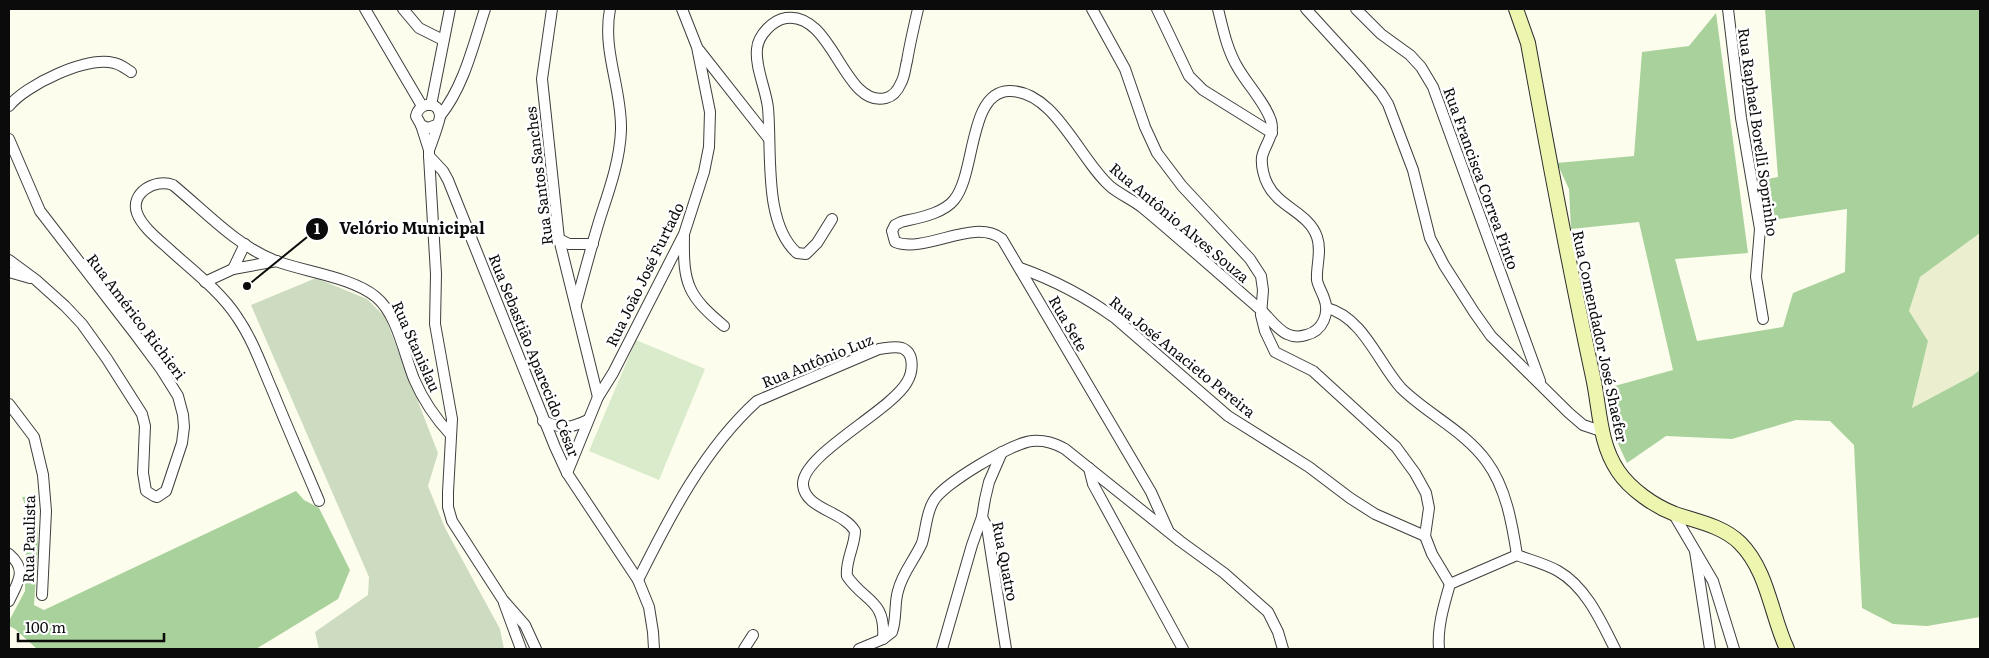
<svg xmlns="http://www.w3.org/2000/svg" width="1989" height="658" viewBox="0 0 1989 658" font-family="Literata,serif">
	<rect width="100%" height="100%" fill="#fcfdec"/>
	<!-- farmland -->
	<polygon fill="#ebefcf" points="1980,233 1980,370 1972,376 1912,408 1928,341 1909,311 1920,277"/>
	<!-- forest -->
	<g fill="#a8d19b">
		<polygon points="1765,9 1980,9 1980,233 1920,277 1909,311 1928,341 1912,408 1972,376 1980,370 1980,617 1927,626 1893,624 1862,608 1854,445 1830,421 1796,420 1732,439 1666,436 1627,463 1614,435 1611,387 1673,370 1639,222 1571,229 1569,189 1557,163 1634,156 1642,52 1689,46 1716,13 1748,253 1675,259 1697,341 1783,327 1793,293 1845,272 1847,209 1767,221 1762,180 1778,177"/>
		<polygon points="296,491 304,500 319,508 350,570 338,599 256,649 37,649 15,629 9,626 9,621 25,591 25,556 29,546 28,512 22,497 36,496 38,546 34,605 44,610"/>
	</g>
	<!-- cemetery -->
	<polygon fill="#cddbc0" points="316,278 367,299 385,317 438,453 428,486 445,528 500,629 504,649 319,649 315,632 368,595 369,577 251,305"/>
	<!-- pitch -->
	<polygon fill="#d9ebcb" points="636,340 705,369 659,480 589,451"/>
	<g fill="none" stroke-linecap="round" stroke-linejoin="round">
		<!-- street casing -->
		<g stroke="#3e3e3e" stroke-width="12">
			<g id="street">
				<polyline points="365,9 422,106"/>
				<polyline points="403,9 419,28 443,40"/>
				<polyline points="552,9 542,79 559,239 598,397"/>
				<polyline points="1092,9 1125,69 1145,127 1157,153 1182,186 1250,259 1261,276 1263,290 1261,315 1265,331 1275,352 1313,371 1396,447 1415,473 1426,493 1429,508 1425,536 1432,554 1450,584"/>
				<polyline points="1157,9 1189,76 1203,90 1272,133"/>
				<polyline points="1306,9 1359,67 1381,93 1388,104 1413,170 1430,238 1444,265 1474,312 1491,336 1569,413 1583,425 1601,431"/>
				<polyline points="1356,9 1381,34 1410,55 1421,67 1433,87 1540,381"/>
				<polyline points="1728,9 1741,118 1760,229 1756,277 1763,319"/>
				<polyline points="699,50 769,139"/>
				<polyline points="431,105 450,9"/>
				<path d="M9 106C26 85 86 56 114 63 120 64 125 68 131 72"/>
				<path d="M440 116C464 86 473 46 485 9"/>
				<polyline points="421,125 429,150 429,156 443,171 448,180 555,447 567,473 638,580 649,607 653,632 654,649"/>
				<polyline points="9,139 40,211 135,334 161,369 178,396 183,415 184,427 182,443 166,491 157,497 154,496 146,491 143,473 145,426 142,414 107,359 82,324 65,306 36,280 9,260"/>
				<path d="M429 150C431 145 440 120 440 116 439 100 419 102 416 116L421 125 428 128 436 125"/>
				<polyline points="429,156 436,274 435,324 452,419 448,492 448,507 452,521 503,600 525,625 536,649"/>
				<path d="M832 219 817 243 806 254 797 253C763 223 772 151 768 108 766 89 755 68 757 49 758 35 773 20 786 18 833 11 844 109 886 98 894 96 898 90 901 83 905 76 905 68 907 61 910 43 914 26 918 9"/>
				<path d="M684 237C683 284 688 296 724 326"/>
				<polyline points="559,239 569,244 593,244"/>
				<polyline points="245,244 233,269 277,261"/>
				<path d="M1020 268C1054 280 1086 297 1115 318L1228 416 1309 467 1350 498 1375 514 1425 536"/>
				<polyline points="9,272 30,278"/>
				<polyline points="205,282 233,269"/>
				<path d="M576 304C584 274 592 244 601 215 610 188 620 159 621 130 622 88 602 52 610 9"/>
				<path d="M1327 308C1363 317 1379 364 1401 388 1427 414 1465 431 1487 462 1506 488 1512 523 1517 555"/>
				<polyline points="9,404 34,437 43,475 46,511 42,595"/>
				<path d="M543 421C564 429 568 429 588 420"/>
				<polyline points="1002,452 989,482 985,499 982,517 987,527 1006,649"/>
				<polyline points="1089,468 1093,484 1183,649"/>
				<polyline points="567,473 598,397 613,373 684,234 704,172 709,147 710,112 697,47 682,9"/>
				<path d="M319 501C304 465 288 429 273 392 262 367 253 340 237 317 221 292 192 270 170 250 159 240 142 227 137 213 130 193 155 178 173 185 206 212 235 245 276 261 305 272 352 277 376 297 397 314 404 354 414 379 423 400 436 419 451 435"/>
				<polyline points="1673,513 1713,581 1734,649"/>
				<path d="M1168 530 1151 492 1002 239C974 217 926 254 895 242L892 231 895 225 901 222C917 218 943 214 954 200 976 174 968 92 1009 91 1055 90 1080 161 1111 187 1121 195 1133 200 1143 208 1172 232 1201 258 1230 283 1241 293 1252 302 1263 312 1270 319 1278 330 1287 334 1293 337 1300 337 1306 335 1323 331 1330 313 1324 298 1322 292 1318 286 1317 280 1316 266 1322 251 1317 237 1309 213 1279 207 1268 185 1264 178 1261 166 1262 157 1265 144 1275 135 1271 121 1266 104 1247 84 1238 68 1227 50 1223 29 1218 9"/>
				<polyline points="1695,551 1710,649"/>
				<path d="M9 554C28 570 18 582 9 601"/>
				<path d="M1517 555C1530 560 1546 564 1558 571 1586 587 1601 621 1615 649"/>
				<path d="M638 580C670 516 704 449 757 401L879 349C887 348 895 346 902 348 915 353 913 372 907 382 891 411 801 455 803 485 805 509 843 511 855 531 855 546 845 561 847 576 864 602 886 599 883 639"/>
				<polyline points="504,603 521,649"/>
				<polyline points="744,649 753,635"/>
				<path d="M859 649 883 639 892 632C897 618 894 604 898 591 902 573 915 559 922 543 926 530 926 514 933 502 942 484 1012 443 1032 441 1045 440 1054 443 1065 449L1180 541 1224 573 1268 612 1278 632 1283 649"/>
				<polyline points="942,649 972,545 982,517"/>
				<path d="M1439 649C1437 627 1444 605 1450 584L1517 555"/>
			</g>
		</g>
		<!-- secondary casing -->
		<g stroke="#2d2d2d" stroke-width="16">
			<path id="secondary" d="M1516 9 1528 43C1548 154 1569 266 1593 377 1600 409 1599 443 1618 471 1630 489 1654 506 1675 514 1696 521 1723 526 1740 543 1768 571 1771 615 1787 649"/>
		</g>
		<!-- street -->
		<use href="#street" stroke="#fff" stroke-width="10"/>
		<!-- secondary -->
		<use href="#secondary" stroke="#eef5af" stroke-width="14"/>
	</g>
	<g text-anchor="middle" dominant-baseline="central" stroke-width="5" stroke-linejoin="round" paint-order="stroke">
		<!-- street labels -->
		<g font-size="15" fill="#0b0b0b" stroke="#fff">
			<text transform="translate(1759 132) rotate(82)">Rua Raphael Borelli Soprinho</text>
			<text transform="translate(538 176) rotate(-97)">Rua Santos Sanches</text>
			<text transform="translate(1482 178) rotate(70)">Rua Francisca Correa Pinto</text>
			<text transform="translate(1180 222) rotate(40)">Rua Antônio Alves Souza</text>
			<text transform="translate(644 274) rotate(-64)">Rua João José Furtado</text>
			<text transform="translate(137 316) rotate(53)">Rua Américo Richieri</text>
			<text transform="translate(1069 323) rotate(60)">Rua Sete</text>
			<text transform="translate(1601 336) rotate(78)">Rua Comendador José Shaefer</text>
			<text transform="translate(417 346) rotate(66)">Rua Stanislau</text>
			<text transform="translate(535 355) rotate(68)">Rua Sebastião Aparecido César</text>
			<text transform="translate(1183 356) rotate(39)">Rua José Anacieto Pereira</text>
			<text transform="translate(817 360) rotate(-22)">Rua Antônio Luz</text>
			<text transform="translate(28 539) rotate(-89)">Rua Paulista</text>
			<text transform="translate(1006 561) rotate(79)">Rua Quatro</text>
		</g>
	</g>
	<!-- callouts -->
	<path fill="none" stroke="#0b0b0b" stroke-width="2" d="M247 286L317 229"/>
	<g fill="#0b0b0b" stroke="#fff" stroke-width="2">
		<circle cx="247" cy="286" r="5"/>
		<circle cx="317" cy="229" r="12"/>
	</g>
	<g font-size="15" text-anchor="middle" font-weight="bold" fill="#fff">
		<text x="317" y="234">1</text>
	</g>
	<g font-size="16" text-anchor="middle" font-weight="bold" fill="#0b0b0b" stroke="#fff" stroke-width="5" stroke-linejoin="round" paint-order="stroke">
		<text x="412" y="234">Velório Municipal</text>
	</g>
	<!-- border -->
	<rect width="1989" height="658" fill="none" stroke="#0b0b0b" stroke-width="20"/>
	<!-- scale -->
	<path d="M18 633v8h146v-8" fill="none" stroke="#0b0b0b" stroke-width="2.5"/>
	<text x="25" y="633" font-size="15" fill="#0b0b0b" stroke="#ffffff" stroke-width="4" paint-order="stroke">100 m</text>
</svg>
